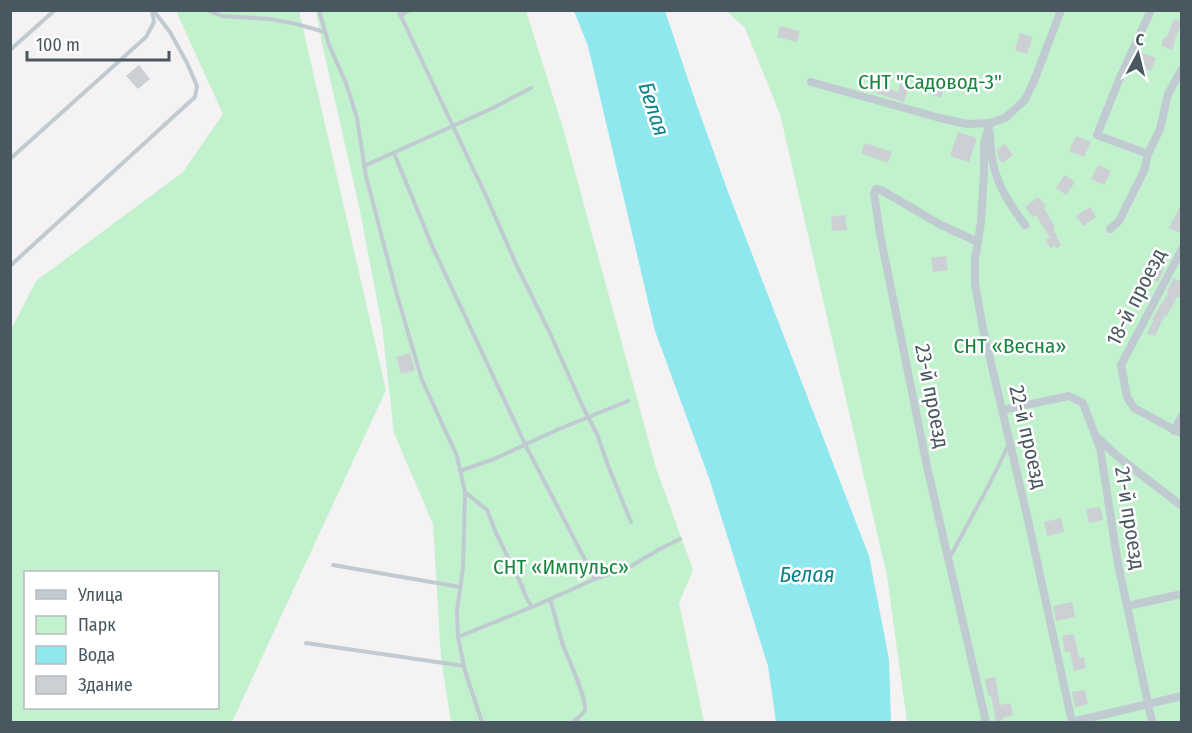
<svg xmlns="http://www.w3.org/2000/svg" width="1192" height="733" viewBox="0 0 1192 733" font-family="'Fira Sans Condensed',sans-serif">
	<rect width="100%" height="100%" fill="#f4f2f2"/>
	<!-- green -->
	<g fill="#c1f1cd" fill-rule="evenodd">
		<path d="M176 11H299L386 390 232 722H11L10 332 36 281 183 172 223 114ZM26 572H218V708H26Z"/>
		<polygon points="316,11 526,11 563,128 656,468 693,570 679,603 704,722 451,722 441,658 433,524 394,433 382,326 359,206 323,48"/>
		<polygon points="727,11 1181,11 1181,722 907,722 887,576 780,114 745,28"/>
	</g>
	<!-- water -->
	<polygon fill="#8ee8ee" points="574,11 665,11 696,103 728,192 869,556 889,659 891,722 776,722 768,666 709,478 655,331 588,46"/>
	<!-- building -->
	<g fill="#ccd0d4">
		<polygon points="1174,19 1182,22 1182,23 1174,41 1175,41 1172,50 1161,45 1164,37 1166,38"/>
		<polygon points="780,26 800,31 797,42 777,37"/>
		<polygon points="1020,33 1033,37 1027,54 1015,50"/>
		<polygon points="1140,52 1156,58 1151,71 1135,65"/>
		<polygon points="139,65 150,79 138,89 126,76"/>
		<polygon points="939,74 947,77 941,98 932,95"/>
		<polygon points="900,84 909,86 904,102 876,93 880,85 898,92"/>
		<polygon points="958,132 977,138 969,162 950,156"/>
		<polygon points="1076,136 1091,142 1084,157 1069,151"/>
		<polygon points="865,143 892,152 888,163 861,153"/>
		<polygon points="1005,144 1013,155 1002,163 998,157 997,150"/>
		<polygon points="1098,165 1111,171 1104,185 1091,179"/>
		<polygon points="1065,175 1075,182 1066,195 1056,188"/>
		<polygon points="1038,197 1046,206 1044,208 1055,227 1053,228 1061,246 1056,248 1055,246 1050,248 1046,240 1050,238 1036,215 1033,217 1025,207"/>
		<polygon points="1182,202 1182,234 1169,228"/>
		<polygon points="1090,207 1096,217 1083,226 1076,216"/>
		<polygon points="845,215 847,230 832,231 831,217"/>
		<polygon points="946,256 948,270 933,272 931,258"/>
		<polygon points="1149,258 1164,266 1162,271 1163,272 1158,282 1142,274"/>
		<polygon points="1174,278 1182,282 1182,293 1179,298 1177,297 1167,316 1165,315 1155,336 1147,333 1154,320 1152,319 1169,292 1167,291"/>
		<polygon points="410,353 415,370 401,374 396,357"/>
		<polygon points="1100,507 1103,520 1089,523 1086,509"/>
		<polygon points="1061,518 1064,532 1047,536 1044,522"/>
		<polygon points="1072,602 1075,617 1056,621 1053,606"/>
		<polygon points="1074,634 1079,658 1084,657 1086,668 1074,671 1070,651 1065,652 1062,636"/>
		<polygon points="995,677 1000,705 1010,703 1013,715 1002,718 1003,720 996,722 991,695 988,696 985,679"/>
		<polygon points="1085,690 1088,704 1075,707 1072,692"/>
	</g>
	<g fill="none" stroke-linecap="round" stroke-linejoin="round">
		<!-- lane -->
		<g stroke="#c0cbd1" stroke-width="4">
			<polyline points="206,10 222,16 270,19 296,24 325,32"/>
			<polyline points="319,10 329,45 346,83 357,118 366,176 397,295 422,380 457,456 465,492 463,568 457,611 458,637 465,671 482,722"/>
			<polyline points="398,10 487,198 515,262 549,331 582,405 597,434 609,468 631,522"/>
			<polyline points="401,15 410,10"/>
			<polyline points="10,50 55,10"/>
			<polyline points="394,153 433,248 526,446 595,579"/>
			<polyline points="10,159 146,37 154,22 152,11"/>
			<polyline points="364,166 493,108 531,88"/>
			<polyline points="10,266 195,97 197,86 187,63 170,32 153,10"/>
			<polyline points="460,471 494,459 559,429 628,401"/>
			<polyline points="465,492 487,510 496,533 522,586 526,597 532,607"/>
			<polyline points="949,559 991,481 1008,446"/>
			<polyline points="333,565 460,587"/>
			<path d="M550 599C555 614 558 630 563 645 568 659 586 696 585 709 584 715 577 718 573 722"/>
			<polyline points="458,637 539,604 595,579 628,568 658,550 680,539"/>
			<polyline points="306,643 464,666"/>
		</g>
		<!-- street -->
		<g stroke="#c0cbd1" stroke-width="8">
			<polyline points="811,82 940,118 967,124 990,123 1005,118 1025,100 1034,81 1061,10"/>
			<polyline points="990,123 984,143 984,173 981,222 975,259 975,284 983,329 1028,520 1072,722"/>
			<path d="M990 133C990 173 1002 194 1025 225"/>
			<polyline points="1148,154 1097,135 1119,80 1151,10"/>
			<polyline points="1110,229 1119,221 1144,171 1148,154 1160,129 1168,94 1182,69"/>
			<polyline points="978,242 941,225 881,190 876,189 874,193 880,234 928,471 986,722"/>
			<polyline points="1182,249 1121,365 1127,397 1134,408 1182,434"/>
			<polyline points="1003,410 1069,396 1083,403 1100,448 1118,564 1152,722"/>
			<polyline points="1174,431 1182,416"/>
			<polyline points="1097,437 1117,456 1182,506"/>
			<polyline points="1127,606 1182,594"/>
			<polyline points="1072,722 1182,696"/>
		</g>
	</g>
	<g text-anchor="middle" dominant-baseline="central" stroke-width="5" stroke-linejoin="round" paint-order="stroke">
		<!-- park labels -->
		<g font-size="21" fill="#16853e" stroke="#fff">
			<text x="930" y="82">СНТ "Садовод-3"</text>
			<text x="1010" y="346">СНТ «Весна»</text>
			<text x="561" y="567">СНТ «Импульс»</text>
		</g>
		<!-- street labels -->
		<g font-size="21" fill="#495860" stroke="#fff">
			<text transform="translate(1136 297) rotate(-63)">18-й проезд</text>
			<text transform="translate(932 396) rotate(79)">23-й проезд</text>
			<text transform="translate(1028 437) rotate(77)">22-й проезд</text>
			<text transform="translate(1130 518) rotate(81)">21-й проезд</text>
		</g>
		<!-- water labels -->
		<g font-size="22" font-style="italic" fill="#0c828a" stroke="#fff">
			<text transform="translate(654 109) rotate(72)">Белая</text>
			<text x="807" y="574">Белая</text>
		</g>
	</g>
	<!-- border -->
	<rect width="1192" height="733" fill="none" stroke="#495860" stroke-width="24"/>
	<!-- legend -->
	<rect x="24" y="571" width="195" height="138" fill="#ffffff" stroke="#b6bcbf" stroke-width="1.5"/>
	<rect x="36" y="590" width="30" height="9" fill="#c0cbd1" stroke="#b6bcbf" stroke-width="1.5"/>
	<text x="78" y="601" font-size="18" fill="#495860">Улица</text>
	<rect x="36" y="616" width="30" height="18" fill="#c1f1cd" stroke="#b6bcbf" stroke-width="1.5"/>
	<text x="78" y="631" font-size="18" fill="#495860">Парк</text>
	<rect x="36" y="646" width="30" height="18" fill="#8ee8ee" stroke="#b6bcbf" stroke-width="1.5"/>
	<text x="78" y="661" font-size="18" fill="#495860">Вода</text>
	<rect x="36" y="676" width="30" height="18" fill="#ccd0d4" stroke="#b6bcbf" stroke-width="1.5"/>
	<text x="78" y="691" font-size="18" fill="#495860">Здание</text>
	<!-- north arrow -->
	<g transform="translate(1138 54) rotate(7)" stroke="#ffffff" stroke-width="4.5" paint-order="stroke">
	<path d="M0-4.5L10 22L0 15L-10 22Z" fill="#495860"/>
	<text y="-9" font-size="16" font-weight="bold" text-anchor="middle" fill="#495860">С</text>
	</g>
	<!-- scale -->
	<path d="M27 51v9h142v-9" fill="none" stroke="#495860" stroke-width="3"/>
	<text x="36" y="51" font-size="18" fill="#495860" stroke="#ffffff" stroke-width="4.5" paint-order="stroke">100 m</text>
</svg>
